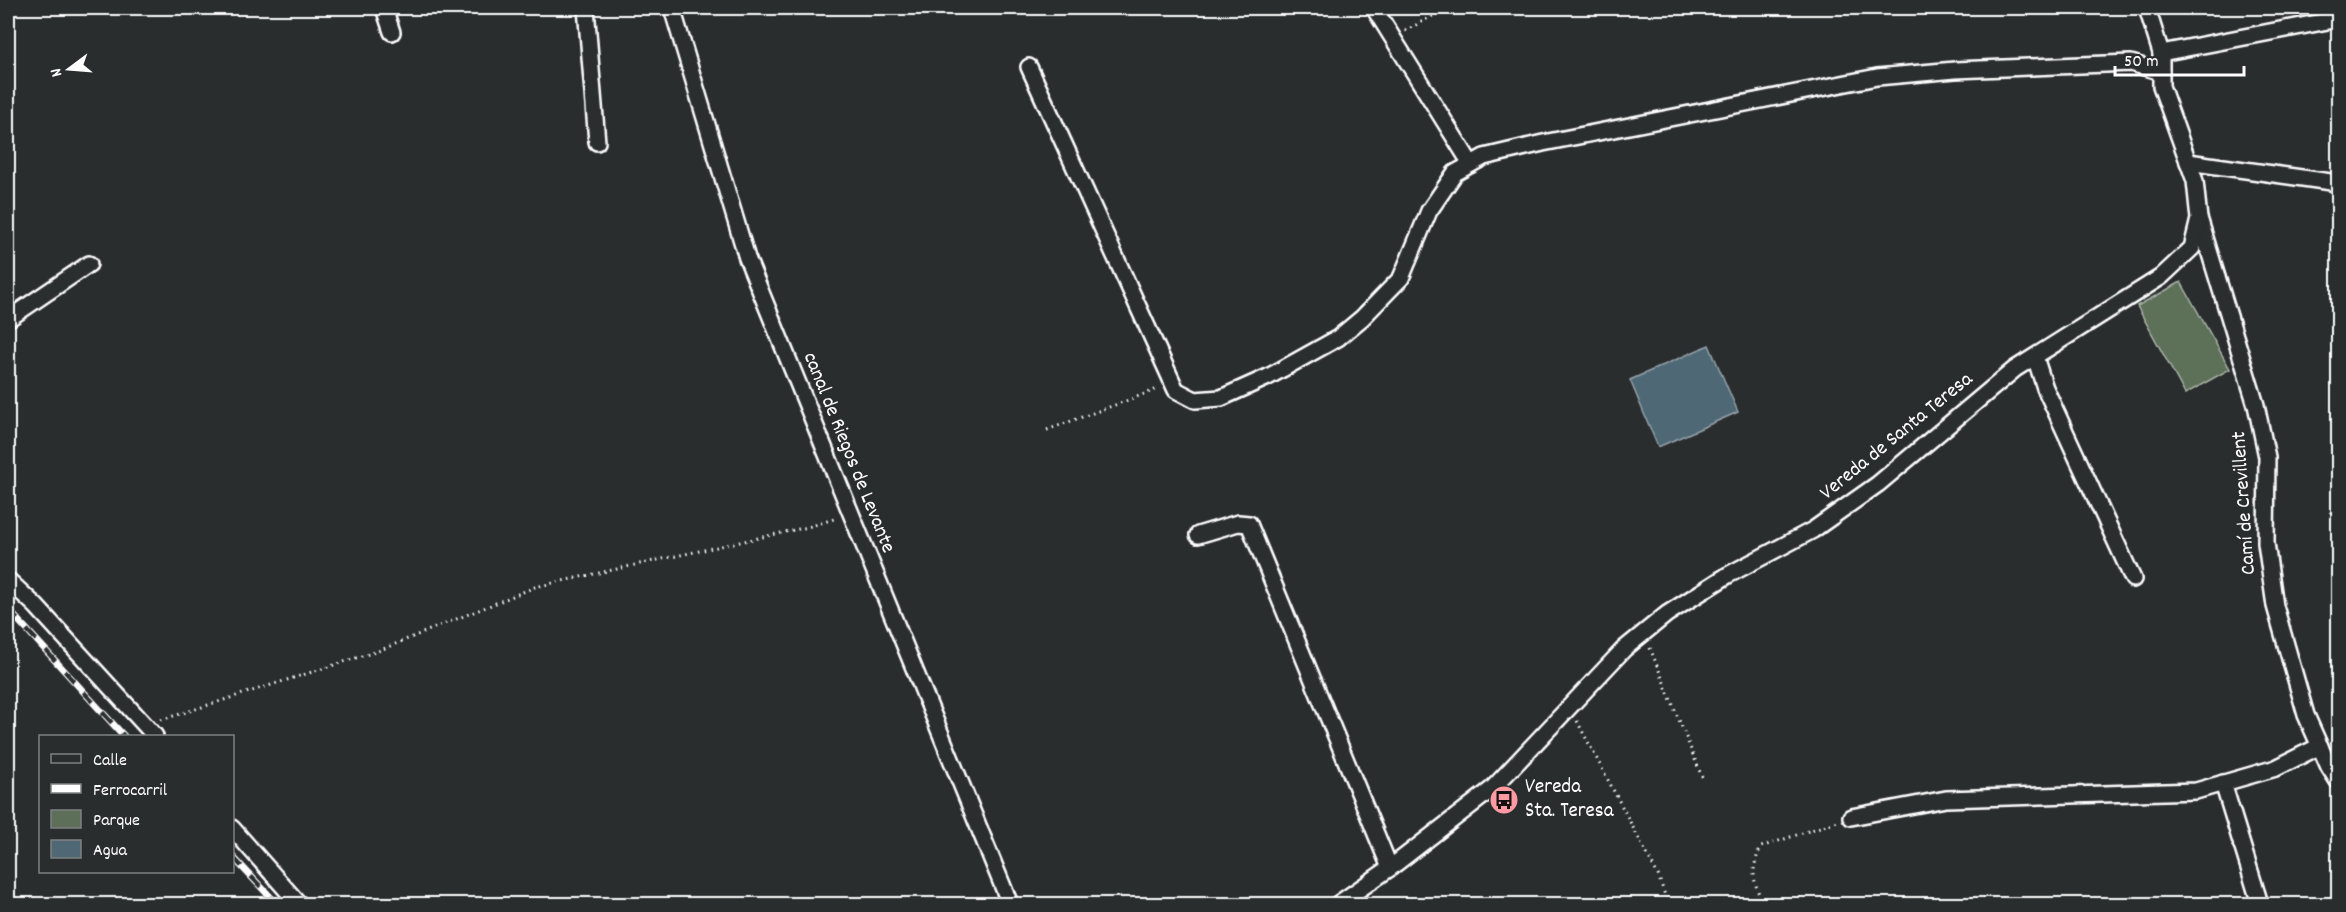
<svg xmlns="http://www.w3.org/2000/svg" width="2346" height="912" viewBox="0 0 2346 912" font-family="Dekko,sans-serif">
	<rect width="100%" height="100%" fill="#2a2d2e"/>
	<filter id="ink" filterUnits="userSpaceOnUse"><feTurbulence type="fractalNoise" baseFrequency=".0167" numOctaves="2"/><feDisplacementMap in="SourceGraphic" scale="12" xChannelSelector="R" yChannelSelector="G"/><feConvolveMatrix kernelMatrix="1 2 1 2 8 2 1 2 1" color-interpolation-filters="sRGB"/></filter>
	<g filter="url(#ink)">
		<!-- green -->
		<polygon fill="#5d6f59" stroke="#aeb7ac" stroke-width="1.5" points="2181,282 2230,369 2185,394 2137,306"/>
		<!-- water -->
		<polygon fill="#506875" stroke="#96a4ac" stroke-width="1.5" points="1709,345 1738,412 1658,447 1630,380"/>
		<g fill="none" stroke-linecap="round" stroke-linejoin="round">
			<!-- minor casing -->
			<g stroke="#fff" stroke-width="20">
				<g id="minor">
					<polyline points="384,8 392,32"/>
					<polyline points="586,8 597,142"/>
					<polyline points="672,8 747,258 1010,904"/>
					<polyline points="1374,8 1471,164"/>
					<polyline points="2161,53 2338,19"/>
					<polyline points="1029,67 1176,390 1195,400 1221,398 1268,377 1338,338 1362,318 1401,278 1429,211 1455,173 1484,157 1543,143 1877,77 1955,70 2131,63 2161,72"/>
					<polyline points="2188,162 2338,183"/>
					<polyline points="2200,221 2256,405 2267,457 2266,543 2275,606 2306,715 2329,767 2338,781"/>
					<polyline points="8,319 89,264"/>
					<polyline points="2035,357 2045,388 2133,579"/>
					<polyline points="1198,535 1238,523 1249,524 1390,868"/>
					<polyline points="8,580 36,606 155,736"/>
					<polyline points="2223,783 2260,904"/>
					<polyline points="1851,817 1946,799 2196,791 2276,768 2320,746"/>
					<polyline points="232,828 299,904"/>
					<polyline points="1338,904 1390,868 1492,789 1624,649 1667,614 1728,575 1813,530 1878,484 2015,369 2161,277 2192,248 2199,219 2195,181 2161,86 2161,53 2147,8"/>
				</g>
			</g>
			<!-- path -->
			<g stroke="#fff" stroke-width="3" stroke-dasharray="1.5 4.5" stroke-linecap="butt">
				<polyline points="1405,31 1447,8"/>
				<polyline points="1047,430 1158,389"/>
				<polyline points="1650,648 1702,777"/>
				<polyline points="161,720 378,651 535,587 808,527 837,518"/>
				<polyline points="1577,721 1658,875 1668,904"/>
				<path d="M1763 904C1753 880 1750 871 1761 847L1838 821"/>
			</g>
			<!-- minor -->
			<use href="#minor" stroke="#2a2d2e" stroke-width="15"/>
			<!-- rail casing -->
			<g stroke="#fff" stroke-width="7">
				<g id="rail">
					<polyline points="8,609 124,736"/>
					<polyline points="232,856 277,904"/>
				</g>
			</g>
			<!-- rail -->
			<use href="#rail" stroke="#2a2d2e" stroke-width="4.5" stroke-dasharray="14" stroke-linecap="butt"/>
		</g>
	</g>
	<!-- icons -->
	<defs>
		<g id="bus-disc" transform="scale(1.5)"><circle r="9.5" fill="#ff9aa2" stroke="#2a2d2e"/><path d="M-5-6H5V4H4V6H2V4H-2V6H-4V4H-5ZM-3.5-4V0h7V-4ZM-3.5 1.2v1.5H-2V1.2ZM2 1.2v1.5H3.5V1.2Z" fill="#111"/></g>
	</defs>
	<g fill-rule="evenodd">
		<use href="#bus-disc" x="1504" y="800"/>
	</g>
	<g text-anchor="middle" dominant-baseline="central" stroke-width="4.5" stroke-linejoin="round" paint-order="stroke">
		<!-- street labels -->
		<g font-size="21" fill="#fff" stroke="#2a2d2e">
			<text transform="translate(1897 437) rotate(-39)">Vereda de Santa Teresa</text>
			<text transform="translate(848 453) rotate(68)">canal de Riegos de Levante</text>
			<text transform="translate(2245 503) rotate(-94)">Camí de Crevillent</text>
		</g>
		<!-- poi labels -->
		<g font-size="21" fill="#fff" stroke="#2a2d2e" text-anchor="start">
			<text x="1525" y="788">Vereda<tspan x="1525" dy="24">Sta. Teresa</tspan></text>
		</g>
	</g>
	<!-- margin -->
	<rect width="2346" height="912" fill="none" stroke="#2a2d2e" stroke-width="30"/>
	<rect x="15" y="15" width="2316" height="882" fill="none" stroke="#fff" stroke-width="2" filter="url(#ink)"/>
	<!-- legend -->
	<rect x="39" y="735" width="195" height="138" fill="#2a2d2e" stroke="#7f8182" stroke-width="1.5"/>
	<rect x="51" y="754" width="30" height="9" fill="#2a2d2e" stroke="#7f8182" stroke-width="1.5"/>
	<text x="93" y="765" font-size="18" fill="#ffffff">Calle</text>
	<rect x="51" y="784" width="30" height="9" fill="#ffffff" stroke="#7f8182" stroke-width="1.5"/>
	<text x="93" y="795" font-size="18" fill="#ffffff">Ferrocarril</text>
	<rect x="51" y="810" width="30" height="18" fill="#5d6f59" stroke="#7f8182" stroke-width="1.5"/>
	<text x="93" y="825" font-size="18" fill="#ffffff">Parque</text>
	<rect x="51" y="840" width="30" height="18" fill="#506875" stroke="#7f8182" stroke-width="1.5"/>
	<text x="93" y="855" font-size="18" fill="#ffffff">Agua</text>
	<!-- north arrow -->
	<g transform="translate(69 69) rotate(254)" stroke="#2a2d2e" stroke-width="4.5" paint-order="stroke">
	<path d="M0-4.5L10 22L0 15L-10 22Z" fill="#ffffff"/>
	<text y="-9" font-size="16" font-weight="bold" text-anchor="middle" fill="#ffffff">N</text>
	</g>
	<!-- scale -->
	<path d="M2115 66v9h129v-9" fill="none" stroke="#ffffff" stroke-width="3"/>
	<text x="2124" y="66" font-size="18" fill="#ffffff" stroke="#2a2d2e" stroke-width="4.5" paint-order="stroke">50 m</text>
</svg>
